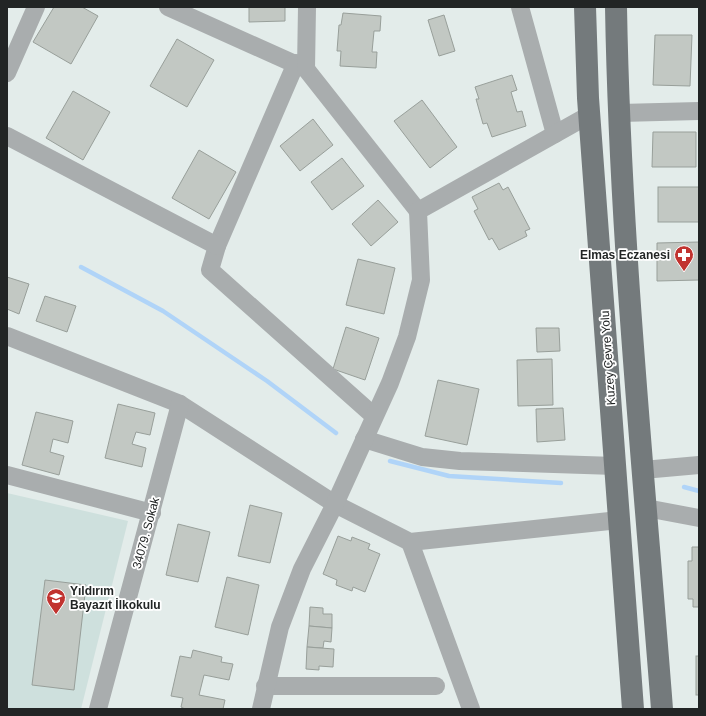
<svg xmlns="http://www.w3.org/2000/svg" width="706" height="716" viewBox="0 0 706 716" font-family="Arial,sans-serif">
	<rect width="100%" height="100%" fill="#e3ecea"/>
	<!-- built -->
	<polygon fill="#cee0dd" points="7,493 128,521 81,709 7,709"/>
	<g fill="none" stroke-linecap="round" stroke-linejoin="round">
		<!-- stream -->
		<g stroke="#b0d4f8" stroke-width="4.5">
			<polyline points="81,267 163,311 267,381 336,433"/>
			<polyline points="390,461 449,476 561,483"/>
			<polyline points="684,487 699,491"/>
		</g>
	</g>
	<!-- building -->
	<g fill="#c2c8c3" stroke="#989f9a">
		<polygon points="54,7 82,7 98,16 71,64 33,42"/>
		<polygon points="249,7 285,7 285,21 249,22"/>
		<polygon points="343,13 381,16 380,31 374,31 372,52 377,52 376,68 340,66 341,51 337,51 339,25 341,25"/>
		<polygon points="444,15 455,51 439,56 428,20"/>
		<polygon points="655,35 692,35 690,86 653,85"/>
		<polygon points="177,39 214,60 187,107 150,86"/>
		<polygon points="512,75 517,90 511,92 517,112 522,111 526,126 492,137 487,123 483,124 476,99 479,99 475,87"/>
		<polygon points="73,91 110,112 83,160 46,138"/>
		<polygon points="422,100 457,147 430,168 394,121"/>
		<polygon points="313,119 333,145 300,171 280,146"/>
		<polygon points="653,132 696,132 696,167 652,167"/>
		<polygon points="199,150 236,172 209,219 172,198"/>
		<polygon points="342,158 364,186 332,210 311,182"/>
		<polygon points="499,183 503,190 508,187 530,229 525,231 527,236 499,250 492,238 489,240 474,211 478,209 472,197"/>
		<rect x="658" y="187" width="41" height="35"/>
		<polygon points="378,200 398,222 371,246 352,224"/>
		<polygon points="699,242 699,280 657,281 657,243"/>
		<polygon points="358,259 395,268 384,314 346,305"/>
		<polygon points="7,277 29,284 19,314 7,309"/>
		<polygon points="45,296 76,306 67,332 36,321"/>
		<polygon points="346,327 379,338 365,380 333,369"/>
		<polygon points="536,328 559,328 560,351 537,352"/>
		<polygon points="552,359 553,405 518,406 517,360"/>
		<polygon points="438,380 479,389 467,445 425,436"/>
		<polygon points="118,404 155,413 150,435 136,432 132,444 146,448 142,467 105,458"/>
		<polygon points="563,408 565,440 537,442 536,409"/>
		<polygon points="36,412 73,421 68,443 53,439 50,452 64,456 59,475 22,465"/>
		<polygon points="250,505 282,513 270,563 238,556"/>
		<polygon points="178,524 210,532 198,582 166,575"/>
		<polygon points="338,536 351,541 352,537 370,544 368,549 380,554 365,592 353,587 352,591 336,585 337,580 323,574"/>
		<polygon points="692,547 699,547 699,607 693,607 693,599 688,599 688,561 692,561"/>
		<polygon points="227,577 259,585 248,635 215,627"/>
		<polygon points="45,580 86,585 74,690 32,685"/>
		<polygon points="310,607 323,608 323,614 332,614 332,628 309,626"/>
		<polygon points="309,626 332,628 331,642 324,641 323,648 307,647"/>
		<polygon points="307,647 334,649 333,667 319,666 319,670 306,669"/>
		<polygon points="193,650 222,657 221,662 233,664 229,680 204,675 199,695 225,700 223,709 185,709 181,707 183,698 171,696 180,656 191,658"/>
		<rect x="696" y="656" width="3" height="39"/>
	</g>
	<g fill="none" stroke-linecap="round" stroke-linejoin="round">
		<!-- minor -->
		<g stroke="#a9adae" stroke-width="18">
			<polyline points="168,7 306,69 418,211"/>
			<polyline points="520,7 555,134"/>
			<polyline points="296,63 217,246 210,270 374,416"/>
			<polyline points="306,69 307,7"/>
			<polyline points="7,73 36,7"/>
			<polyline points="620,113 699,111"/>
			<polyline points="7,136 217,246"/>
			<polyline points="7,336 180,404 335,504 410,542 619,520"/>
			<polyline points="364,439 422,457 460,461 615,466"/>
			<polyline points="643,470 699,465"/>
			<polyline points="7,475 152,513"/>
			<polyline points="646,508 699,518"/>
			<polyline points="410,542 471,709"/>
			<polyline points="265,686 436,686"/>
			<polyline points="98,709 180,404"/>
			<polyline points="261,709 280,627 302,569 335,504 390,383 407,337 421,280 418,211 589,115"/>
		</g>
		<!-- major -->
		<g stroke="#747a7c" stroke-width="22">
			<polyline points="585,7 588,98 633,709"/>
			<path d="M616 7C620 241 644 475 662 709"/>
		</g>
	</g>
	<!-- icons -->
	<defs>
		<g id="pharmacy-pin" transform="scale(1)"><path d="M0 17L-7.5 6A9.5 9.5 0 1 1 7.5 6Z" fill="#c1332f" stroke="#fff"/><path d="M-2-6h4v4h4v4h-4v4h-4v-4h-4v-4h4Z" fill="#fff"/></g>
		<g id="school-pin" transform="scale(1)"><path d="M0 17L-7.5 6A9.5 9.5 0 1 1 7.5 6Z" fill="#c1332f" stroke="#fff"/><path d="M0-5L7-2L0 1L-7-2ZM-4 1L0 2.5L4 1V4Q0 6-4 4Z" fill="#fff"/></g>
	</defs>
	<g fill-rule="evenodd">
		<use href="#pharmacy-pin" x="684" y="255"/>
		<use href="#school-pin" x="56" y="598"/>
	</g>
	<g text-anchor="middle" dominant-baseline="central" stroke-width="3.5" stroke-linejoin="round" paint-order="stroke">
		<!-- poi labels -->
		<g font-size="12" font-weight="bold" fill="#222525" stroke="#fff" text-anchor="end">
			<text x="670" y="255">Elmas Eczanesi</text>
			<text x="70" y="591" text-anchor="start">Yıldırım<tspan x="70" dy="14">Bayazıt İlkokulu</tspan></text>
		</g>
		<!-- street labels -->
		<g font-size="12" fill="#222525" stroke="#fff">
			<text transform="translate(608 358) rotate(-94)">Kuzey Çevre Yolu</text>
			<text transform="translate(146 533) rotate(-75)">34079. Sokak</text>
		</g>
	</g>
	<!-- border -->
	<rect width="706" height="716" fill="none" stroke="#222525" stroke-width="16"/>
</svg>
